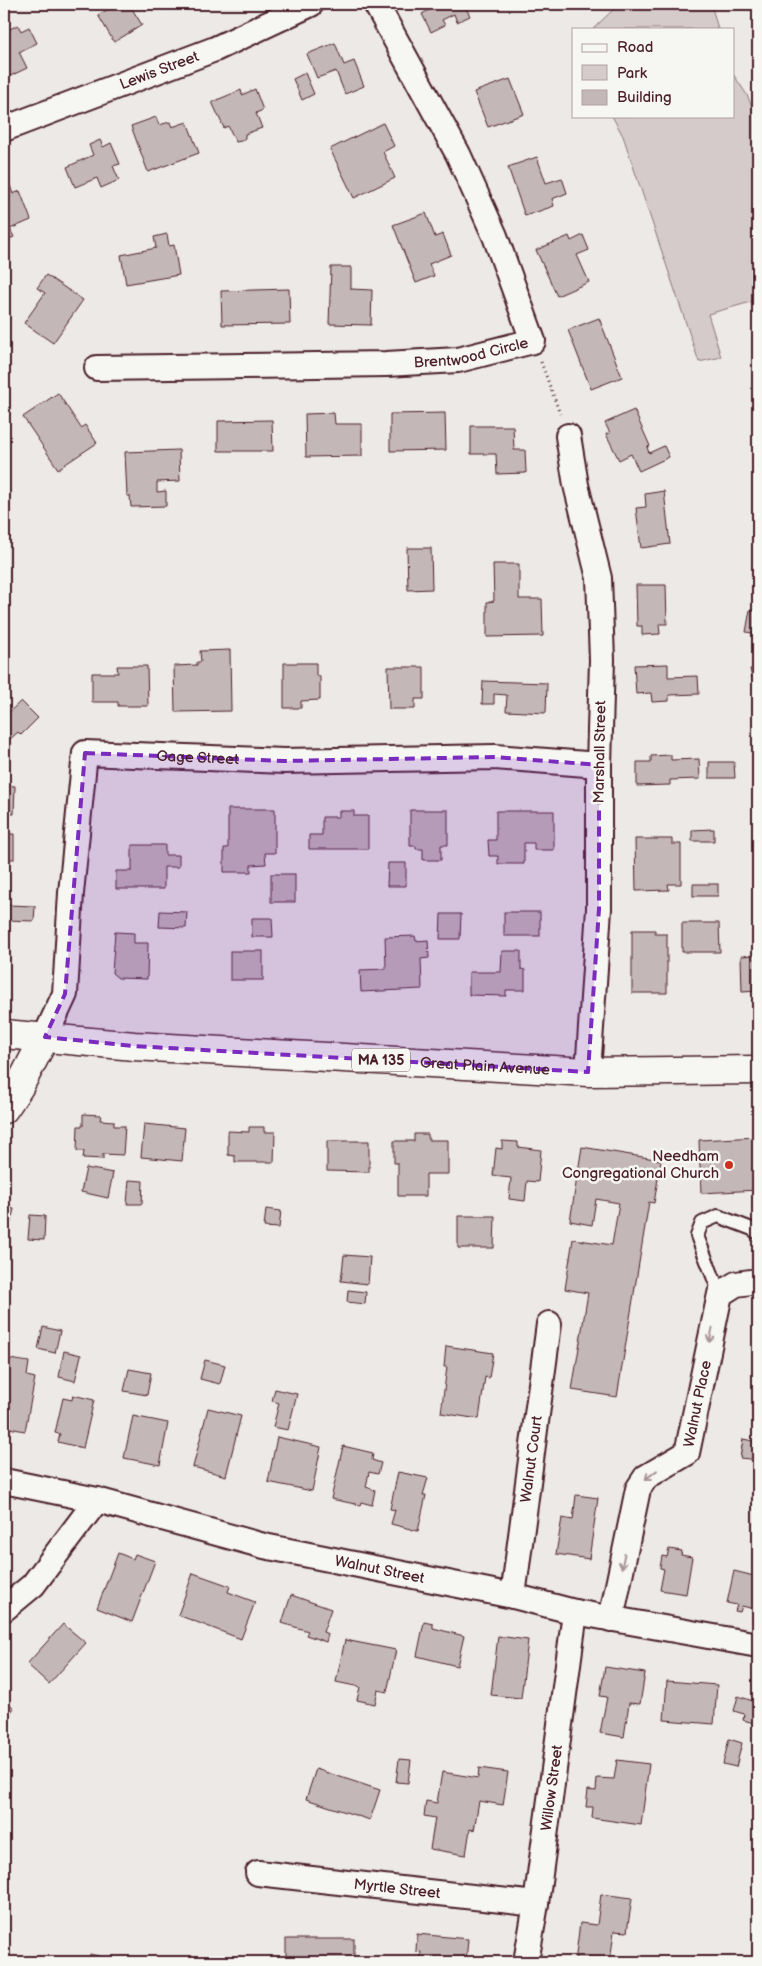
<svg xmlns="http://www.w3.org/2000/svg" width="762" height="1966" viewBox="0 0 762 1966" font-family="'Balsamiq Sans',sans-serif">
	<rect width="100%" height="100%" fill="#ece9e6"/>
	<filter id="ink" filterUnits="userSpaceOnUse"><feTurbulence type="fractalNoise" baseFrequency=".02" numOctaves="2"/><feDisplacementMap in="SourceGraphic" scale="10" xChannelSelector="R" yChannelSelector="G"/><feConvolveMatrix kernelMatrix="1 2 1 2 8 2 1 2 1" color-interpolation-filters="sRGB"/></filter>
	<g filter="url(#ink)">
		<!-- green -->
		<g fill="#d4cbca" stroke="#8f757a">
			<polygon points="619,4 711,4 718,29 593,29"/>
			<polygon points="733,74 747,95 758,120 758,300 708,314 721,357 699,362 623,136 612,116 733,116"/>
		</g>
		<!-- building -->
		<g fill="#c4b7b7" stroke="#4a1f2b">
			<polygon points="117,4 129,4 142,25 114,42 98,15"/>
			<polygon points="431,4 464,4 470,16 457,22 454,14 442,20 445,25 431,32 422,14 433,8"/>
			<polygon points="18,25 21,31 29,27 37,43 19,52 27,68 4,79 4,32"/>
			<polygon points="335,43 344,65 354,61 364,86 345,94 336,71 317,78 307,54"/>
			<polygon points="305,73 314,94 302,100 293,79"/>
			<polygon points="510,79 524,114 488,127 474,92"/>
			<polygon points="255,89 263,110 256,113 262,128 245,134 245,138 241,141 236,142 228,126 224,128 212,102 241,90 242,95"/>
			<polygon points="156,117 159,125 170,122 172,127 187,122 199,153 148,172 131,126"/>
			<polygon points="383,123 394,146 383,152 395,178 354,198 330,149"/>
			<polygon points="100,140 103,147 111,143 120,164 113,166 119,180 101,188 97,178 75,187 67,167 93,155 89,145"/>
			<polygon points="537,157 546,183 562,178 567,193 552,199 554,206 525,216 508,167"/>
			<polygon points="8,180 13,194 20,191 31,220 10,229 14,237 4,241 4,181"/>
			<polygon points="426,213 435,237 443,234 451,255 429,264 434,276 416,283 393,225"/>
			<polygon points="167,234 169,246 174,245 179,275 126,284 121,255 156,248 154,237"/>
			<polygon points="583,235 589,250 577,255 589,282 557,296 536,250 569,236 571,241"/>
			<polygon points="331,267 351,267 351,289 372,290 371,325 329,324"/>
			<polygon points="46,275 83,300 53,343 24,323 45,293 37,288"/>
			<polygon points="289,289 290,324 222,325 221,291"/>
			<polygon points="599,318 622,377 591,389 568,330"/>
			<polygon points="58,393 81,428 85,425 97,443 58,469 23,417"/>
			<polygon points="634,410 650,446 647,447 649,453 664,446 669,457 639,471 631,454 619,460 606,434 610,433 605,423"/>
			<polygon points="334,413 335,424 362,424 362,456 306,457 305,414"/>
			<polygon points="445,413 446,450 390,451 390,414"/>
			<polygon points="272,420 273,451 218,451 218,421"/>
			<polygon points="471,426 513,426 514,450 525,450 526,473 497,474 496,454 471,454"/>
			<polygon points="179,450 180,481 157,482 157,492 166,491 166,506 131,507 130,496 127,496 125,452"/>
			<polygon points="664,491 670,544 641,548 636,508 646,507 645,494"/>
			<polygon points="407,548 431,548 432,589 408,590"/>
			<polygon points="493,564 519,564 519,599 542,599 543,636 487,637 487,602 494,601"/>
			<polygon points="636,585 666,585 667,624 659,624 660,634 642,635 642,626 637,626"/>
			<polygon points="750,610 758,612 758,634 746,632"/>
			<polygon points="230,650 231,711 175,712 174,666 197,665 197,662 201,662 200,651"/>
			<polygon points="758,655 758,681 753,682 750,669 755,668 752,656"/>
			<polygon points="284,663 316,663 316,676 320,676 320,700 301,701 301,708 284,708"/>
			<polygon points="668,664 668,677 698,676 699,694 669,695 669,701 652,702 651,693 636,694 634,665"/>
			<polygon points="117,666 147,666 148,706 118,706 118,702 92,702 92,673 118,673"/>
			<polygon points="388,667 424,667 424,699 415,699 415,709 389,709"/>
			<polygon points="483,681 547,683 546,713 506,711 507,695 494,694 494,704 482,704"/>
			<polygon points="21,701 38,718 21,735 18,732 9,740 4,735 4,717"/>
			<polygon points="671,755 671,760 699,759 700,779 670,780 670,785 637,786 637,762 651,762 651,756"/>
			<polygon points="709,762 734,762 735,778 709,778"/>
			<polygon points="4,785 15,786 14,814 4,814"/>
			<polygon points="758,791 758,814 756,814 755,792"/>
			<polygon points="228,809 275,809 275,853 265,853 266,864 251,865 251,872 224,872 224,848 228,848"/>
			<polygon points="410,810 448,810 448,845 441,845 441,860 423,860 423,849 416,849 416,846 410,846"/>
			<polygon points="339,811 354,811 354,816 368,816 368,849 309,849 309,835 322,835 322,817 339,817"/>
			<polygon points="496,811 554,811 554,850 534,850 534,843 524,843 524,864 498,864 498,856 489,856 488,840 496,840"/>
			<polygon points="714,829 714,841 692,841 692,830"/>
			<rect x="4" y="834" width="10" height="25"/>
			<polygon points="635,839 672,839 672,844 681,844 681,884 668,884 669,890 636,891"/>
			<polygon points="132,845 165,845 165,855 179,855 179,867 164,867 164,889 116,889 116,871 132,871"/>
			<polygon points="388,863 406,863 406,886 387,886"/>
			<rect x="271" y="874" width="24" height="28"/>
			<rect x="693" y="884" width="25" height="12"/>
			<polygon points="7,905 35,906 34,921 6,920"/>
			<polygon points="160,911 187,912 186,928 159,927"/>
			<rect x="504" y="912" width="36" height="24"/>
			<polygon points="441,914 461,914 460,939 440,939"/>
			<polygon points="252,918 272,918 273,937 252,937"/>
			<polygon points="682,923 719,923 720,952 682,952"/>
			<polygon points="632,930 655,930 655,934 667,934 667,993 632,993"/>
			<polygon points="115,932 134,933 134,943 148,943 147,979 118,978 112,973"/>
			<polygon points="415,936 416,941 428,940 429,958 421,959 422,989 361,992 360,970 386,969 385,937"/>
			<polygon points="4,937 6,937 4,965"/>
			<polygon points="754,939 758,939 758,991 742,992 741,956 755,955"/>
			<rect x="230" y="951" width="33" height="29"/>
			<polygon points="502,951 521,951 521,969 525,970 525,990 506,990 506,996 469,995 469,972 501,972"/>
			<polygon points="83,1114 101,1115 100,1120 114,1121 114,1126 125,1126 123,1155 103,1154 103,1159 83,1158 84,1151 77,1151 78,1126 83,1126"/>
			<polygon points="144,1124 185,1128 182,1161 141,1157"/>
			<polygon points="249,1127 264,1127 264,1132 275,1132 274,1162 235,1162 235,1156 228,1155 228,1131 249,1132"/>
			<polygon points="414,1134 428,1134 428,1140 448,1140 448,1174 426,1174 426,1196 398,1196 398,1163 394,1163 394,1141 414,1141"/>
			<polygon points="758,1137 758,1190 701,1193 699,1140"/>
			<polygon points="327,1141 369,1141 369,1172 327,1171"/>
			<polygon points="502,1141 518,1142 518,1147 541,1150 538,1182 527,1181 525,1201 509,1199 511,1178 493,1176 496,1148 502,1149"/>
			<polygon points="582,1147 661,1160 654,1203 649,1202 617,1397 572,1390 588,1293 565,1289 573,1239 612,1245 619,1203 596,1199 592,1225 570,1221"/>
			<polygon points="86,1168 113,1173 108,1198 81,1192"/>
			<polygon points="129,1180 143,1181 142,1204 127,1204"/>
			<polygon points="4,1207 14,1209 7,1239 4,1239"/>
			<polygon points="266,1209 281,1211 279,1228 264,1227"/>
			<polygon points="30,1215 45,1216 44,1240 28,1239"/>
			<polygon points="458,1216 495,1216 494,1248 458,1248"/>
			<polygon points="344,1255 370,1257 368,1284 341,1281"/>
			<polygon points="348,1290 366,1292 365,1304 347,1302"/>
			<polygon points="43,1327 60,1331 55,1353 38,1349"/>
			<polygon points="446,1346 493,1353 489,1378 485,1377 479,1419 441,1413 447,1367 444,1367"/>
			<polygon points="64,1351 81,1355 75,1381 59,1377"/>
			<polygon points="9,1359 29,1362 27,1376 35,1378 25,1431 4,1427 4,1388"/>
			<polygon points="205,1360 225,1365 220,1384 200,1379"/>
			<polygon points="129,1369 151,1373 147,1395 124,1391"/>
			<polygon points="275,1389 297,1394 288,1430 273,1427 279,1403 272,1401"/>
			<polygon points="73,1395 94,1400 83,1448 58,1442 60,1434 55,1433 63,1398 72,1400"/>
			<polygon points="208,1408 241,1416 226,1476 193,1467"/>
			<polygon points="133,1416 168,1423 160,1465 124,1458"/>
			<polygon points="277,1437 321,1447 312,1491 268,1482"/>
			<polygon points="743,1439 758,1442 758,1460 740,1458"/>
			<polygon points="343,1446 373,1453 372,1460 381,1463 378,1474 369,1472 366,1487 375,1490 372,1505 361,1502 360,1505 331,1499"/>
			<polygon points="398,1472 428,1478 423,1495 426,1495 418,1531 391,1524 395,1510 390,1509"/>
			<polygon points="576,1495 598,1498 589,1559 556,1554 562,1518 573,1520"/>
			<polygon points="669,1549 682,1551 681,1555 692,1557 686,1594 660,1590 664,1569 660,1568 662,1556 667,1557"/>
			<polygon points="118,1553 133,1559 135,1554 155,1561 132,1622 97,1608"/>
			<polygon points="734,1571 758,1577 758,1610 742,1606 740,1612 735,1611 737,1605 727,1603"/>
			<polygon points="193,1573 230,1586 228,1592 255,1602 241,1639 178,1615"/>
			<polygon points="291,1595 331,1609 323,1632 328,1634 326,1642 306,1635 308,1631 282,1623"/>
			<polygon points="424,1622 433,1624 433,1628 464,1636 457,1666 417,1656"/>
			<polygon points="63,1624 86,1643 49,1684 27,1664"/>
			<polygon points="498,1636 528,1640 521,1698 491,1695"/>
			<polygon points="345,1640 396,1650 387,1692 378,1690 375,1704 357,1700 360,1687 336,1682"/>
			<polygon points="605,1667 645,1673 640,1704 629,1703 624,1737 600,1733 607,1697 600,1696"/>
			<polygon points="667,1681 717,1685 714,1724 664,1720"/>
			<polygon points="738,1696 753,1701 754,1697 758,1698 758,1724 743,1720 744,1714 734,1711"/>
			<polygon points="4,1699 14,1708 4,1721"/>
			<polygon points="729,1739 742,1743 736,1767 723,1764"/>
			<polygon points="399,1759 411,1760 408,1783 396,1782"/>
			<polygon points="617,1760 649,1764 641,1825 592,1818 593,1807 586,1807 588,1790 596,1791 597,1778 614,1779"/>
			<polygon points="479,1768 508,1772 503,1805 479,1801 474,1830 470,1829 466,1855 430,1849 435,1818 424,1816 426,1801 437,1803 442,1772 478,1778"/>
			<polygon points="316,1769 380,1790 370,1820 306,1799"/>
			<polygon points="601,1894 632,1898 627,1932 614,1931 610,1962 575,1962 580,1923 597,1925"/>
			<polygon points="417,1934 468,1939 466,1962 420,1962 421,1952 416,1951"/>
			<rect x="286" y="1939" width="68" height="23"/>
			<polygon points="90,1954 118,1961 118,1962 88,1962"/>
		</g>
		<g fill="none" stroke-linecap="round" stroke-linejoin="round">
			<!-- service casing -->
			<g stroke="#4a1f2b" stroke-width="16">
				<polyline id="service" points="720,1294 697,1236 702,1223 718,1216 752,1229 758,1233"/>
			</g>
			<!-- minor casing -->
			<g stroke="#4a1f2b" stroke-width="28">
				<g id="minor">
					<path id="s1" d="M4 129 215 49 311 4"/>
					<path id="s2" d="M97 368 386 364 458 360 533 341 495 236 458 154 376 4"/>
					<polyline points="568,436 576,485 599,578 602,660 599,765 599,909 588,1072"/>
					<path id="s3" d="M45 1037 65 994 71 893 85 753 284 761 495 757 599 765"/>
					<path id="s4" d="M4 1481 97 1500 264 1546 513 1596 575 1612 758 1645"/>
					<path id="s5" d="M513 1596 549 1324"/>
					<polyline points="4,1609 33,1585 97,1500"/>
					<path id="s6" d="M611 1619 638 1489 646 1477 687 1453 720 1294 736 1284 758 1281"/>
					<path id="s7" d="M258 1873 536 1904"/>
					<path id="s8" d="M526 1962 536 1904 575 1612"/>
				</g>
			</g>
			<!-- tertiary casing -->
			<g stroke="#4a1f2b" stroke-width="31">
				<polyline id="tertiary" points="4,1109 19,1087 45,1037"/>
			</g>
			<!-- primary casing -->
			<g stroke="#4a1f2b" stroke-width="31">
				<g id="primary">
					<path id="s9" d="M4 1034 134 1046 588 1072 758 1070"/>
				</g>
			</g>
			<!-- path -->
			<polyline stroke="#4a1f2b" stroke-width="3" stroke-dasharray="1 4" stroke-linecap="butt" points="541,362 560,414"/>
			<!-- service -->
			<use href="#service" stroke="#f6f6f2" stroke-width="12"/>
			<!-- minor -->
			<use href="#minor" stroke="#f6f6f2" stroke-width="24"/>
			<!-- tertiary -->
			<use href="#tertiary" stroke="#f6f6f2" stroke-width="28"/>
			<!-- primary -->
			<use href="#primary" stroke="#f6f6f2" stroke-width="28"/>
		</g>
		<!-- one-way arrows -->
		<defs><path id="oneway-shaft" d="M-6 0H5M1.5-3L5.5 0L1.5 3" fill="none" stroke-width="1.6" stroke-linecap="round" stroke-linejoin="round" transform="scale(1.25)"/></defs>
		<g stroke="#a99598">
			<use href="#oneway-shaft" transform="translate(711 1335) rotate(102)"/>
			<use href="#oneway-shaft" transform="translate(651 1475) rotate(142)"/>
			<use href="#oneway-shaft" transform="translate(623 1561) rotate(102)"/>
		</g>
	</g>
	<!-- marked area -->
	<path fill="#7b2cbf" fill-opacity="0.2" stroke="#7b2cbf" stroke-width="4" stroke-dasharray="10 6" stroke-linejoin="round" d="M85 753 284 761 495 757 599 765V909L588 1072 134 1046 45 1037 65 994Z"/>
	<!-- markers -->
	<circle fill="#c8321e" stroke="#f6f6f2" stroke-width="2" cx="729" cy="1165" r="5"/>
	<g text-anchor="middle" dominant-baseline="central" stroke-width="5" stroke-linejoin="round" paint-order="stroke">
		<!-- shield labels -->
		<rect fill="#f6f6f2" stroke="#7e6067" stroke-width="1" x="352" y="1048.5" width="58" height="23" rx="4"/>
		<g font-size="14" font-weight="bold" fill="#4a1f2b">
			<text x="381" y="1060">MA 135</text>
		</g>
		<!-- street labels -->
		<g font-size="15" fill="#4a1f2b" stroke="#f6f6f2">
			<text stroke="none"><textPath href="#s1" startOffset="166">Lewis Street</textPath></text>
			<text stroke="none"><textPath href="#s2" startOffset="375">Brentwood Circle</textPath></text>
			<text transform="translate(600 752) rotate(-89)">Marshall Street</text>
			<text stroke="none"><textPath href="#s3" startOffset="402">Gage Street</textPath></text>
			<text stroke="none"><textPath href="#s9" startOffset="482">Great Plain Avenue</textPath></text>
			<text stroke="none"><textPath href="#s6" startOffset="245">Walnut Place</textPath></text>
			<text stroke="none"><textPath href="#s5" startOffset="138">Walnut Court</textPath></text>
			<text stroke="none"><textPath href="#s4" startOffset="386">Walnut Street</textPath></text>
			<text stroke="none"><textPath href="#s8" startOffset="176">Willow Street</textPath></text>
			<text stroke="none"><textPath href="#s7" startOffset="140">Myrtle Street</textPath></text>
		</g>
		<!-- poi labels -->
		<g font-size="15" fill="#4a1f2b" stroke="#f6f6f2" text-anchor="end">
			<text x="719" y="1156">Needham<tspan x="719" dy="17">Congregational Church</tspan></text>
		</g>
	</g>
	<!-- margin -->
	<rect width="762" height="1966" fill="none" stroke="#f6f6f2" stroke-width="20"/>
	<rect x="10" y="10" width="742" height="1946" fill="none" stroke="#4a1f2b" stroke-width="2" filter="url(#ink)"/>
	<!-- legend -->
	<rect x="572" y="28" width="162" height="90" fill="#f6f6f2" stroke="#b1a0a2"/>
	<rect x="582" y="44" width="25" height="8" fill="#f6f6f2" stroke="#b1a0a2"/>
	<text x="617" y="52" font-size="15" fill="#4a1f2b">Road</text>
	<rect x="582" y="65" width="25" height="15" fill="#d4cbca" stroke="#b1a0a2"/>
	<text x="617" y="78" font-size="15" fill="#4a1f2b">Park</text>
	<rect x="582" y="90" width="25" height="15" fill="#c4b7b7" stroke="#b1a0a2"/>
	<text x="617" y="102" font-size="15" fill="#4a1f2b">Building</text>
</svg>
